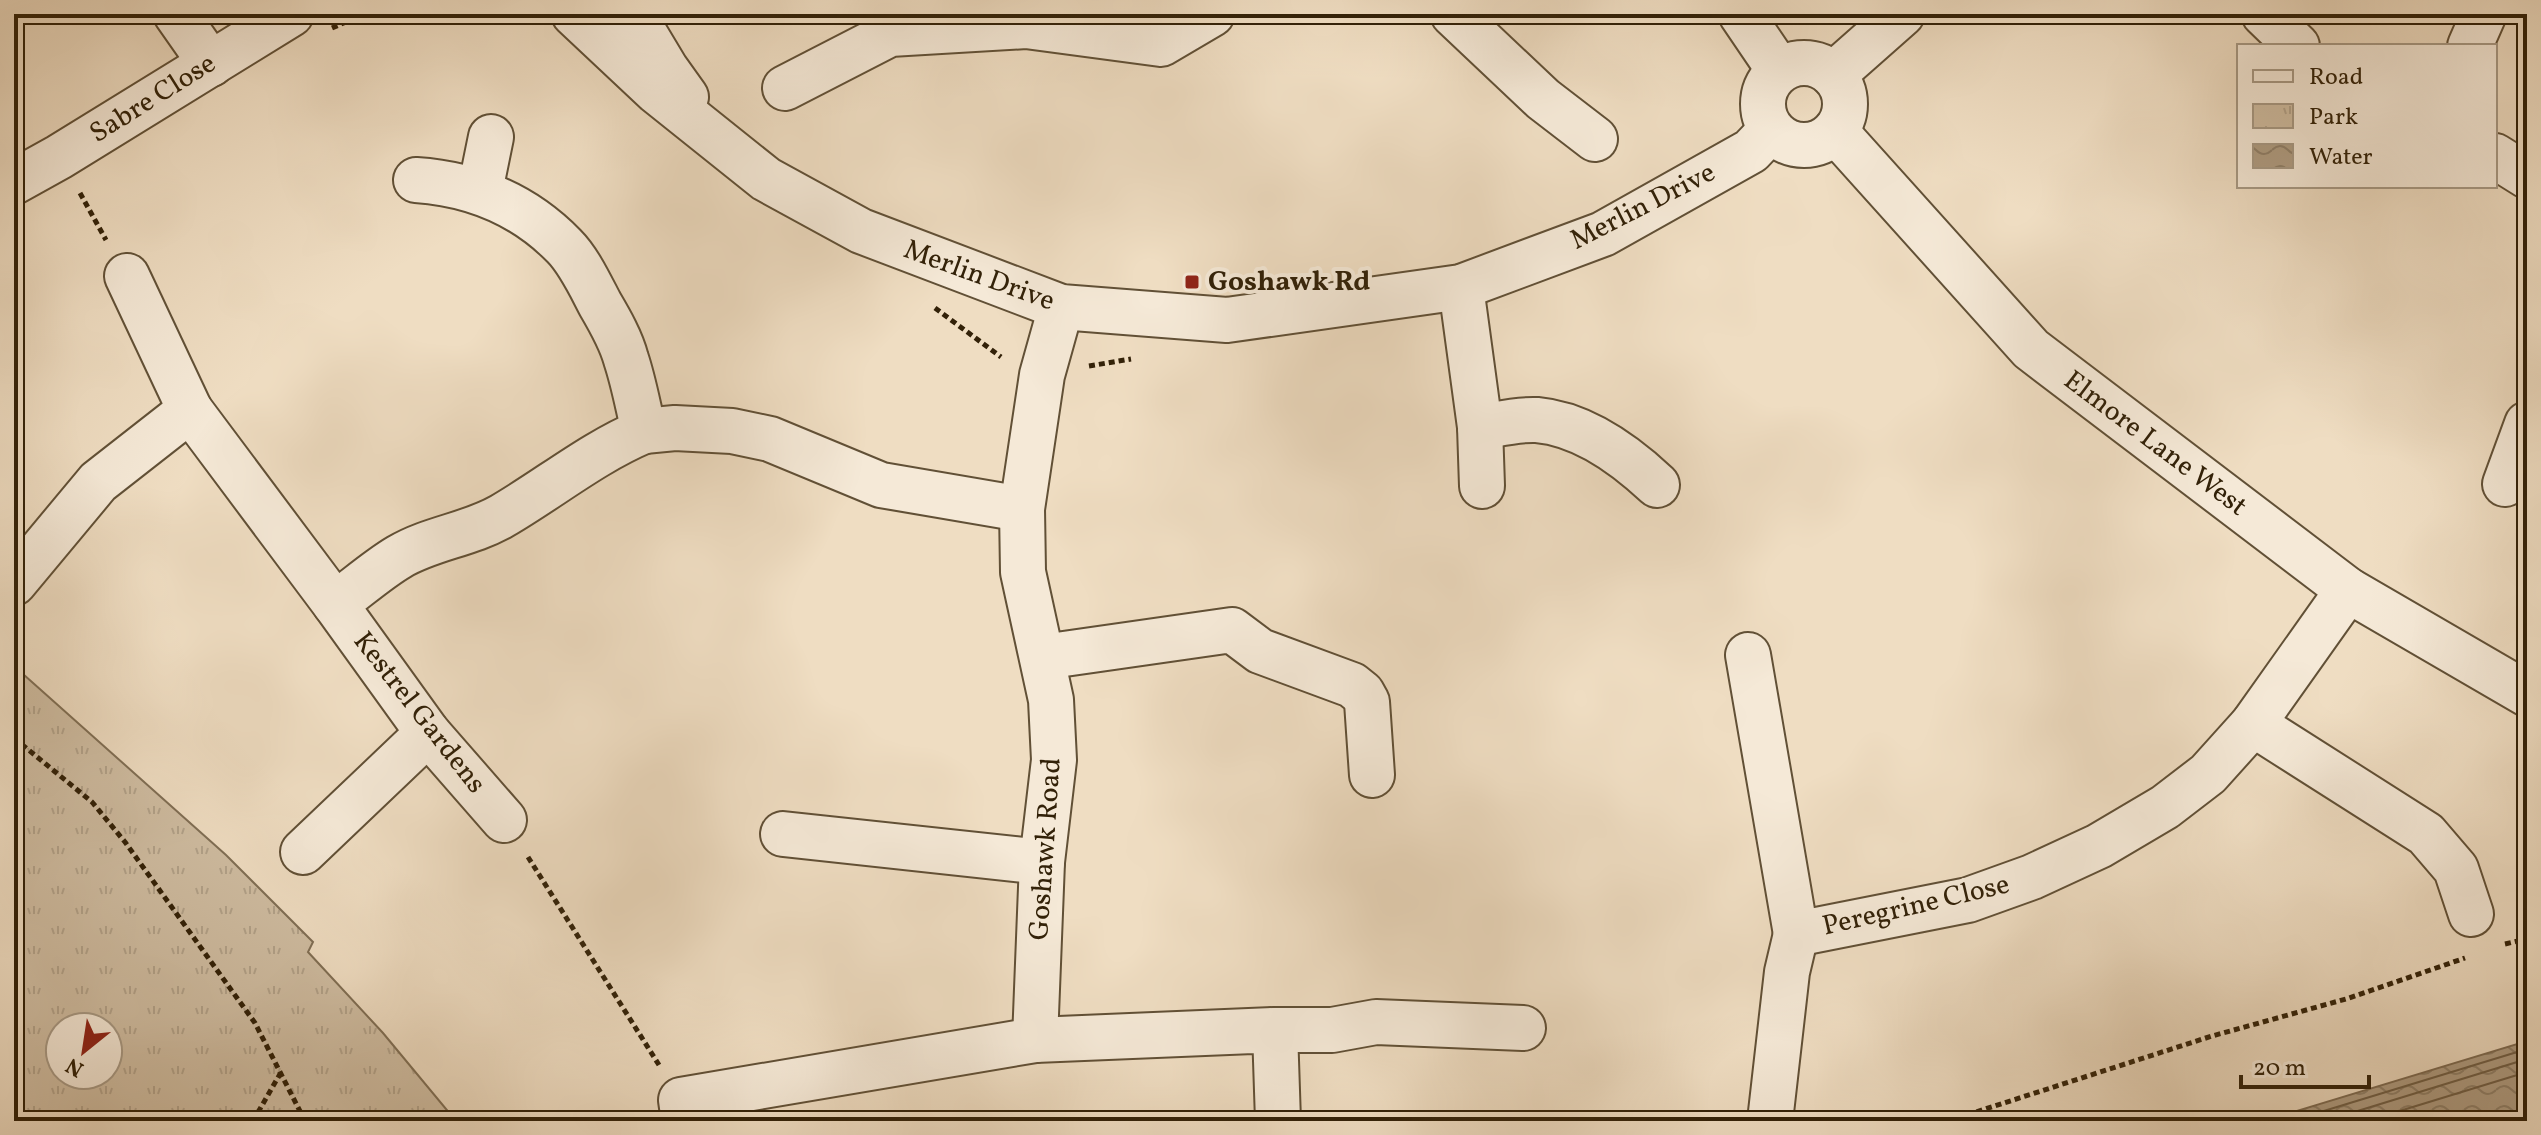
<svg xmlns="http://www.w3.org/2000/svg" width="2541" height="1135" viewBox="0 0 2541 1135" font-family="Vollkorn,serif">
	<defs>
		<pattern id="park-tufts" width="24" height="20" patternUnits="userSpaceOnUse" patternTransform="scale(2)"><rect width="24" height="20" fill="#cfbda2"/><path d="M3 7l-1-3M5 7V3M7 7l1-3M15 17l-1-3M17 17v-4M19 17l1-3" fill="none" stroke="#b2a28a"/></pattern>
		<pattern id="water-waves" width="16" height="10" patternUnits="userSpaceOnUse" patternTransform="scale(2)"><rect width="16" height="10" fill="#af9d83"/><path d="M0 5q4-4 8 0t8 0" fill="none" stroke="#8f8069"/></pattern>
	</defs>
	<rect width="100%" height="100%" fill="#efddc2"/>
	<filter id="stains"><feTurbulence type="fractalNoise" baseFrequency=".0025" numOctaves="4"/><feColorMatrix values="0 0 0 0 .2 0 0 0 0 .09 0 0 0 0 .02 0 0 0 .5 -.17"/></filter>
	<radialGradient id="worn" r=".72"><stop offset=".6" stop-color="#630" stop-opacity="0"/><stop offset="1" stop-color="#630" stop-opacity=".3"/></radialGradient>
	<!-- park -->
	<path fill="url(#park-tufts)" stroke="#806f55" stroke-width="2" fill-rule="evenodd" d="M14 666 226 855 313 942 308 952 383 1033 456 1121H14ZM60 1027H108V1075H60Z"/>
	<!-- water -->
	<polygon fill="url(#water-waves)" stroke="#7d6b52" stroke-width="2" points="2527,1041 2527,1121 2264,1121"/>
	<g fill="none" stroke-linecap="round" stroke-linejoin="round">
		<!-- shore -->
		<g stroke="#705f46" stroke-width="2">
			<polyline points="2291,1121 2527,1049"/>
			<polyline points="2325,1121 2527,1059"/>
			<polyline points="2367,1121 2527,1072"/>
		</g>
		<!-- minor casing -->
		<g stroke="#615036" stroke-width="48">
			<g id="minor">
				<polyline points="176,14 211,64"/>
				<polyline points="574,14 656,91 766,179 861,231 1061,307 1227,320 1461,287 1603,234 1751,151 1771,130"/>
				<polyline points="633,14 666,69 686,97"/>
				<polyline points="1453,14 1543,99 1595,139"/>
				<polyline points="1741,14 1779,70"/>
				<polyline points="2264,14 2297,46"/>
				<polyline points="2470,46 2484,14"/>
				<circle cx="1804" cy="104" r="41"/>
				<polyline points="1833,75 1902,14"/>
				<polyline points="785,88 890,34 1026,26 1161,44 1212,14"/>
				<polyline points="1835,131 2031,349 2348,590 2527,694"/>
				<polyline points="2495,156 2527,176"/>
				<path d="M416 180C474 184 523 204 564 246 579 261 590 285 600 304 610 321 621 340 626 359 634 383 638 407 644 431L675 428 732 431 770 439 881 485 1022 509"/>
				<polyline points="14,182 59,157 291,14"/>
				<polyline points="480,191 491,137"/>
				<polyline points="127,276 190,410"/>
				<polyline points="1461,287 1480,427 1482,486"/>
				<polyline points="1061,307 1042,375 1022,509 1023,572 1051,700 1054,760 1042,862 1035,1040 1275,1030 1278,1121"/>
				<path d="M1480 427C1499 424 1518 419 1537 420 1582 424 1625 455 1657 485"/>
				<polyline points="2505,484 2527,424"/>
				<polyline points="14,583 98,482 190,410 335,604"/>
				<polyline points="1748,655 1796,934 1968,900 2032,877 2099,846 2165,807 2208,774 2253,724 2348,590"/>
				<polyline points="1043,657 1232,630 1260,651 1352,685 1362,693 1367,702 1372,775"/>
				<polyline points="2253,724 2426,834 2456,869 2471,914"/>
				<path d="M504 820 428 733 335 604C356 589 377 570 399 557 431 538 469 535 502 516 550 488 592 453 644 431"/>
				<polyline points="783,834 1042,862"/>
				<polyline points="303,852 428,733"/>
				<polyline points="1275,1030 1332,1030 1376,1022 1523,1028"/>
				<polyline points="684,1121 681,1100 1035,1040"/>
				<polyline points="1770,1121 1787,972 1796,934"/>
			</g>
		</g>
		<!-- path -->
		<g stroke="#322108" stroke-width="5" stroke-dasharray="6 4" stroke-linecap="butt">
			<polyline points="332,28 364,14"/>
			<polyline points="80,193 106,240"/>
			<polyline points="935,308 1001,357"/>
			<polyline points="1089,366 1131,359"/>
			<polyline points="14,738 92,802 125,842 255,1023 305,1121"/>
			<polyline points="528,857 659,1065"/>
			<polyline points="2505,944 2527,939"/>
			<polyline points="253,1121 280,1074"/>
			<polyline points="1948,1121 2212,1036 2346,999 2465,958"/>
		</g>
		<!-- minor -->
		<use href="#minor" stroke="#f5e9d7" stroke-width="44"/>
	</g>
	<!-- markers -->
	<rect fill="#8f2418" stroke="#f5e9d7" stroke-width="3" x="1184" y="274" width="16" height="16" rx="4"/>
	<g text-anchor="middle" dominant-baseline="central" stroke-width="8" stroke-linejoin="round" paint-order="stroke">
		<!-- street labels -->
		<g font-size="28" fill="#322108" stroke="#f5e9d7">
			<text transform="translate(153 99) rotate(-32)">Sabre Close</text>
			<text transform="translate(1643 207) rotate(-27)">Merlin Drive</text>
			<text transform="translate(979 276) rotate(20)">Merlin Drive</text>
			<text transform="translate(2155 444) rotate(37)">Elmore Lane West</text>
			<text transform="translate(419 713) rotate(52)">Kestrel Gardens</text>
			<text transform="translate(1046 849) rotate(-86)">Goshawk Road</text>
			<text transform="translate(1916 906) rotate(-13)">Peregrine Close</text>
		</g>
		<!-- poi labels -->
		<g font-size="28" font-weight="bold" fill="#322108" stroke="#f5e9d7" text-anchor="start">
			<text x="1208" y="282">Goshawk Rd</text>
		</g>
	</g>
	<!-- margin -->
	<rect width="2541" height="1135" fill="none" stroke="#efddc2" stroke-width="48"/>
	<rect x="16" y="16" width="2509" height="1103" fill="none" stroke="#322108" stroke-width="4"/>
	<rect x="24" y="24" width="2493" height="1087" fill="none" stroke="#322108" stroke-width="2"/>
	<!-- legend -->
	<rect x="2237" y="44" width="260" height="144" fill="#f5e9d7" stroke="#a79984" stroke-width="2"/>
	<rect x="2253" y="70" width="40" height="12" fill="#f5e9d7" stroke="#a79984" stroke-width="2"/>
	<text x="2309" y="84" font-size="24" fill="#322108">Road</text>
	<rect x="2253" y="104" width="40" height="24" fill="url(#park-tufts)" stroke="#a79984" stroke-width="2"/>
	<text x="2309" y="124" font-size="24" fill="#322108">Park</text>
	<rect x="2253" y="144" width="40" height="24" fill="url(#water-waves)" stroke="#a79984" stroke-width="2"/>
	<text x="2309" y="164" font-size="24" fill="#322108">Water</text>
	<!-- north arrow -->
	<g transform="translate(84 1051) rotate(210)"><circle r="38" fill="#f5e9d7" stroke="#a79984" stroke-width="2"/>
	<path d="M0-6L14 30L0 20L-14 30Z" fill="#8f2418"/>
	<text y="-12" font-size="22" font-weight="bold" text-anchor="middle" fill="#322108">N</text>
	</g>
	<!-- scale -->
	<path d="M2241 1075v12h128v-12" fill="none" stroke="#322108" stroke-width="4"/>
	<text x="2253" y="1075" font-size="24" fill="#322108" stroke="#f5e9d7" stroke-width="6" paint-order="stroke">20 m</text>
	<rect width="100%" height="100%" filter="url(#stains)"/>
	<rect width="100%" height="100%" fill="url(#worn)"/>
</svg>
